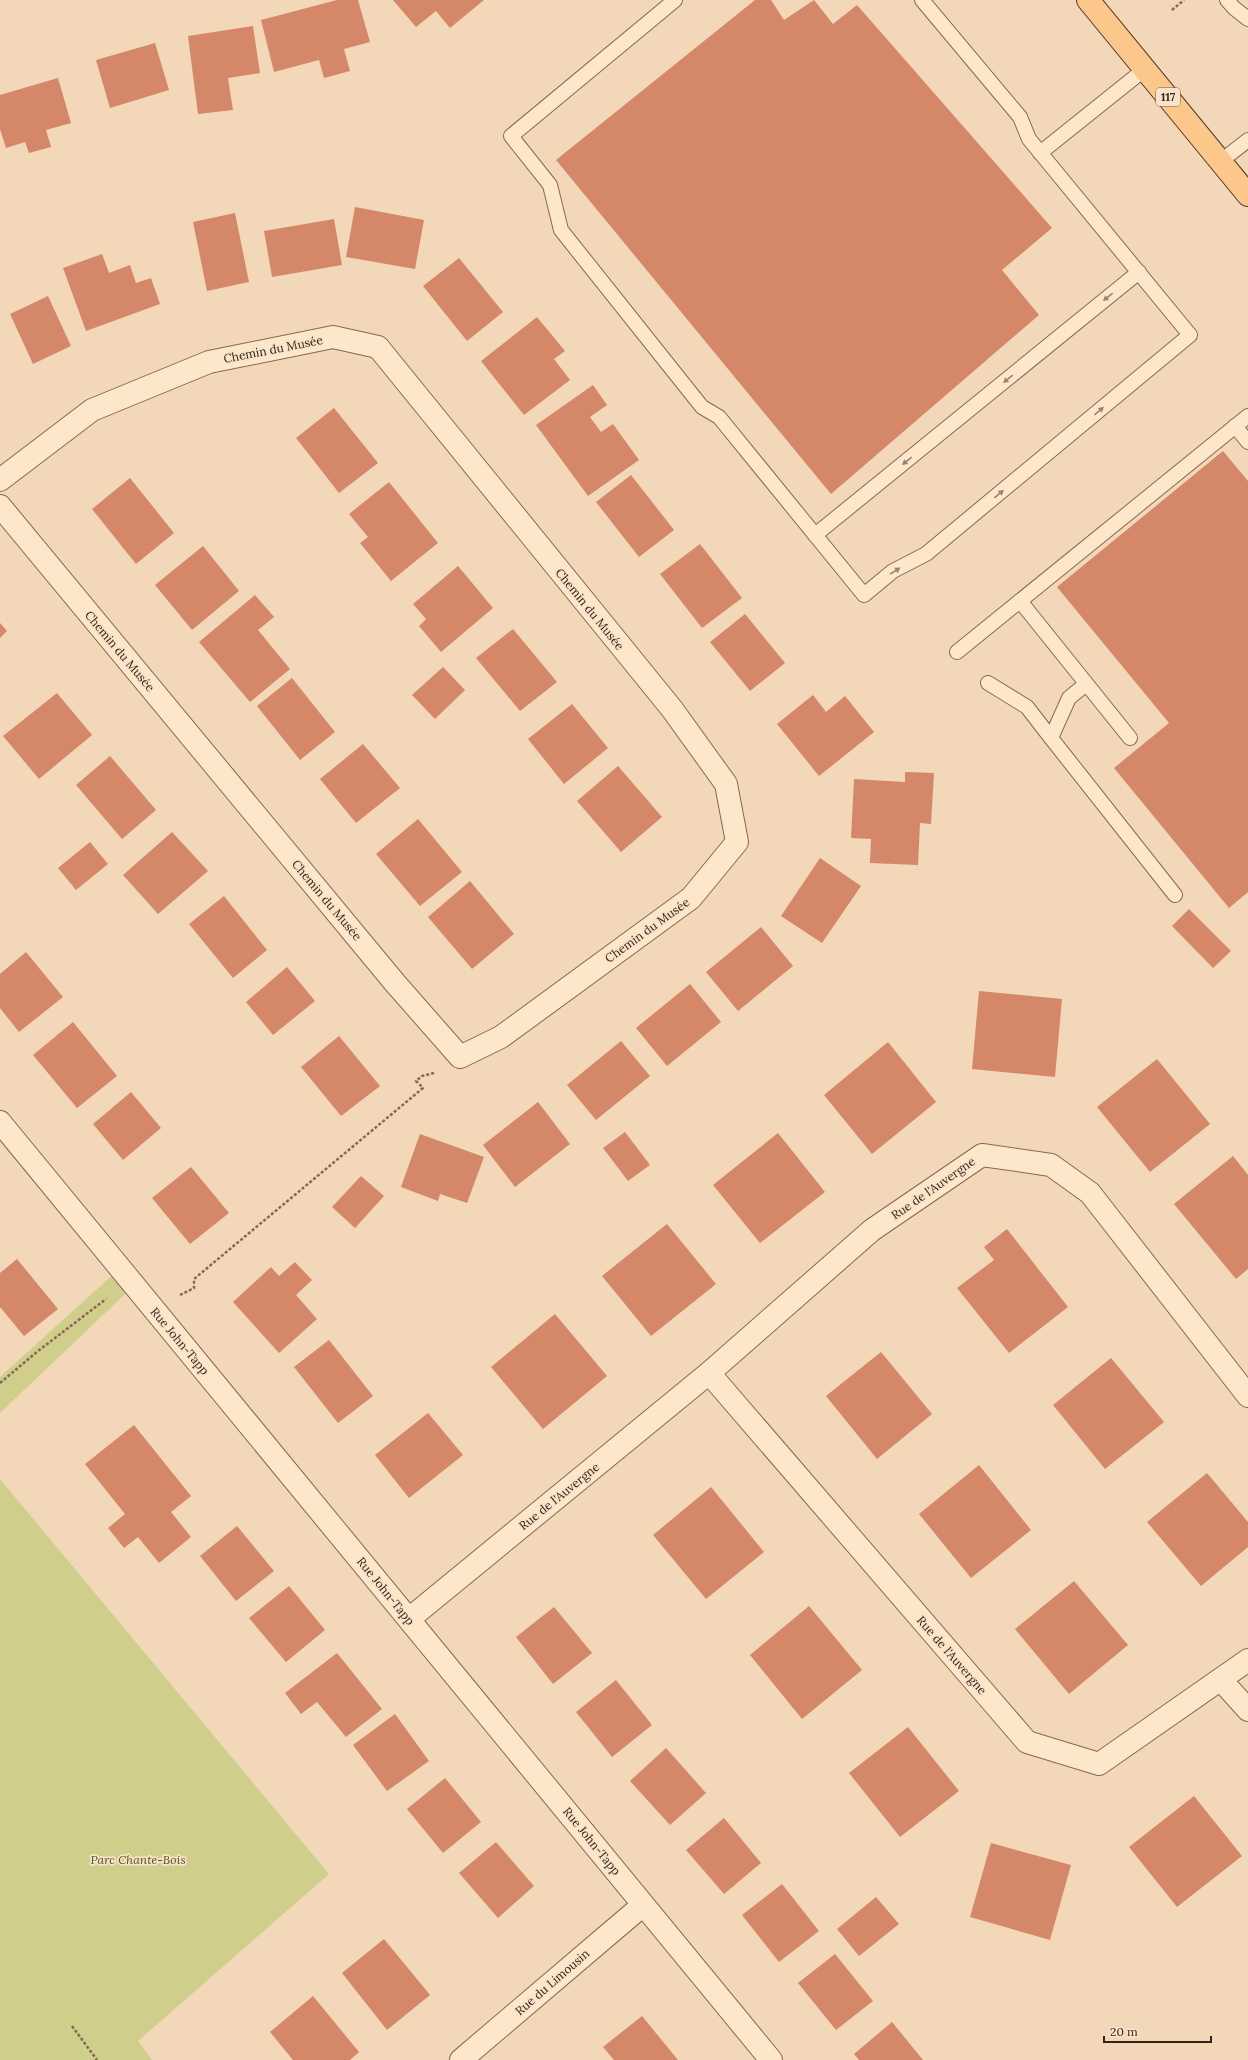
<svg xmlns="http://www.w3.org/2000/svg" width="1248" height="2060" viewBox="0 0 1248 2060" font-family="Lora,serif">
	<rect width="100%" height="100%" fill="#f2d8b8"/>
	<!-- green -->
	<g fill="#d0ce8b">
		<polygon points="116,1272 126,1293 0,1413 0,1377"/>
		<polygon points="0,1479 329,1874 138,2041 152,2060 0,2060"/>
	</g>
	<!-- building -->
	<g fill="#d48769">
		<polygon points="337,0 358,0 370,42 344,49 350,71 324,78 319,60 274,72 261,20"/>
		<polygon points="393,0 484,0 450,28 436,11 416,27"/>
		<polygon points="755,0 771,0 784,20 814,0 833,24 857,5 1052,228 1002,270 1039,315 831,494 556,160"/>
		<polygon points="253,26 260,73 228,78 233,110 198,114 188,36"/>
		<polygon points="155,43 169,90 110,108 96,60"/>
		<polygon points="58,78 71,123 46,130 51,147 29,153 25,142 6,148 0,129 0,95"/>
		<polygon points="355,207 424,220 415,269 346,257"/>
		<polygon points="235,213 249,282 207,291 193,222"/>
		<polygon points="334,219 342,265 272,277 264,231"/>
		<polygon points="102,254 109,273 130,265 136,283 151,278 160,304 86,331 63,268"/>
		<polygon points="459,258 503,312 467,341 423,286"/>
		<polygon points="48,296 71,346 33,364 10,314"/>
		<polygon points="537,317 565,351 554,359 570,380 524,415 481,361"/>
		<polygon points="593,385 607,405 590,417 601,432 613,424 639,460 588,496 536,425"/>
		<polygon points="334,408 378,463 339,493 296,438"/>
		<polygon points="1223,451 1248,481 1248,892 1229,908 1114,768 1169,723 1057,587"/>
		<polygon points="631,475 674,530 639,557 596,502"/>
		<polygon points="130,478 174,533 136,564 92,509"/>
		<polygon points="389,482 438,543 391,581 360,543 368,537 349,514"/>
		<polygon points="700,544 742,598 702,628 660,574"/>
		<polygon points="203,546 239,591 192,630 155,585"/>
		<polygon points="458,566 493,608 441,652 419,626 426,619 413,604"/>
		<polygon points="255,595 274,617 258,630 290,669 250,702 199,642"/>
		<polygon points="745,614 785,663 750,691 710,642"/>
		<polygon points="0,623 7,631 0,638"/>
		<polygon points="513,629 557,682 520,711 476,658"/>
		<polygon points="443,667 465,690 435,719 412,695"/>
		<polygon points="292,678 335,732 300,760 257,706"/>
		<polygon points="57,693 92,735 39,779 3,736"/>
		<polygon points="813,695 826,712 845,696 874,732 819,776 777,724"/>
		<polygon points="572,704 608,748 564,784 528,739"/>
		<polygon points="363,744 400,788 356,823 320,779"/>
		<polygon points="110,756 156,810 122,839 76,785"/>
		<polygon points="618,766 662,817 621,852 577,801"/>
		<polygon points="905,772 934,773 931,824 920,823 918,865 870,863 871,839 851,838 854,779 905,782"/>
		<polygon points="418,819 462,872 420,906 376,854"/>
		<polygon points="172,832 208,871 158,914 123,875"/>
		<polygon points="90,842 108,864 76,890 58,868"/>
		<polygon points="820,858 861,886 822,943 781,916"/>
		<polygon points="470,881 514,934 472,969 428,917"/>
		<polygon points="224,896 267,950 233,978 189,924"/>
		<polygon points="1189,909 1231,951 1213,968 1172,926"/>
		<polygon points="761,927 793,966 738,1011 706,972"/>
		<polygon points="26,952 63,997 19,1032 0,1008 0,974"/>
		<polygon points="287,967 315,1001 273,1035 246,1002"/>
		<polygon points="690,984 721,1022 667,1066 636,1028"/>
		<polygon points="979,991 1062,999 1055,1077 972,1069"/>
		<polygon points="73,1022 117,1076 77,1108 33,1055"/>
		<polygon points="339,1036 380,1086 341,1116 301,1067"/>
		<polygon points="621,1041 650,1076 596,1120 567,1085"/>
		<polygon points="888,1042 936,1102 872,1154 824,1095"/>
		<polygon points="1157,1059 1210,1124 1150,1172 1097,1107"/>
		<polygon points="131,1092 161,1128 123,1160 93,1124"/>
		<polygon points="538,1102 570,1144 515,1187 483,1145"/>
		<polygon points="625,1132 650,1165 628,1181 603,1148"/>
		<polygon points="778,1133 825,1192 760,1243 713,1185"/>
		<polygon points="420,1134 484,1157 467,1203 440,1194 438,1201 401,1187"/>
		<polygon points="1233,1156 1248,1175 1248,1269 1236,1279 1174,1204"/>
		<polygon points="191,1167 229,1213 190,1244 152,1198"/>
		<polygon points="361,1176 384,1196 355,1228 332,1207"/>
		<polygon points="667,1224 716,1284 651,1336 602,1276"/>
		<polygon points="1007,1229 1068,1307 1009,1353 957,1288 994,1260 984,1247"/>
		<polygon points="17,1259 58,1309 24,1336 0,1307 0,1273"/>
		<polygon points="295,1262 312,1280 296,1295 317,1319 279,1353 233,1302 271,1267 279,1276"/>
		<polygon points="555,1314 607,1376 543,1429 491,1367"/>
		<polygon points="329,1340 373,1396 338,1423 294,1367"/>
		<polygon points="881,1352 932,1414 877,1459 826,1396"/>
		<polygon points="1111,1358 1164,1422 1105,1469 1053,1405"/>
		<polygon points="428,1413 463,1455 409,1498 375,1455"/>
		<polygon points="134,1425 191,1496 171,1512 191,1537 159,1563 138,1537 124,1548 108,1528 125,1514 85,1464"/>
		<polygon points="979,1465 1031,1530 971,1578 919,1514"/>
		<polygon points="1207,1473 1248,1522 1248,1547 1201,1586 1147,1522"/>
		<polygon points="711,1487 764,1552 706,1599 653,1535"/>
		<polygon points="237,1526 274,1571 236,1601 200,1556"/>
		<polygon points="1074,1581 1128,1645 1069,1694 1015,1629"/>
		<polygon points="289,1586 325,1630 286,1662 249,1618"/>
		<polygon points="809,1606 862,1670 802,1719 750,1655"/>
		<polygon points="554,1607 592,1653 553,1684 516,1637"/>
		<polygon points="337,1653 382,1709 346,1737 317,1702 301,1714 285,1693"/>
		<polygon points="616,1680 652,1725 612,1757 576,1712"/>
		<polygon points="395,1714 429,1761 387,1791 353,1745"/>
		<polygon points="908,1727 959,1791 900,1837 849,1773"/>
		<polygon points="666,1748 706,1793 670,1825 630,1781"/>
		<polygon points="445,1778 481,1822 443,1853 407,1809"/>
		<polygon points="1194,1796 1242,1856 1177,1907 1129,1847"/>
		<polygon points="724,1818 761,1863 724,1894 686,1850"/>
		<polygon points="496,1842 534,1886 498,1918 459,1873"/>
		<polygon points="991,1843 1071,1865 1050,1940 970,1917"/>
		<polygon points="782,1884 819,1931 779,1962 742,1915"/>
		<polygon points="876,1897 899,1924 859,1956 837,1929"/>
		<polygon points="384,1939 430,1995 387,2030 342,1973"/>
		<polygon points="835,1954 873,2001 836,2030 798,1983"/>
		<polygon points="313,1996 359,2052 350,2060 293,2060 270,2032"/>
		<polygon points="642,2016 678,2060 614,2060 603,2047"/>
		<polygon points="892,2022 923,2060 859,2060 854,2054"/>
	</g>
	<g fill="none" stroke-linecap="round" stroke-linejoin="round">
		<!-- lane casing -->
		<g stroke="#896752" stroke-width="16">
			<g id="lane">
				<polyline points="675,0 511,136 550,185 561,230 702,407 719,417 864,595 893,571 926,554 1190,335 1029,139 1020,117 922,0"/>
				<polyline points="1227,0 1234,8 1248,19"/>
				<polyline points="1040,153 1145,69"/>
				<polyline points="1221,161 1248,140"/>
				<polyline points="1235,426 1248,442"/>
				<polyline points="815,535 1139,272"/>
				<polyline points="1020,601 1130,738"/>
				<polyline points="957,652 1248,416"/>
				<polyline points="988,683 1027,707 1051,738"/>
				<polyline points="1086,684 1069,698 1051,738 1175,895"/>
			</g>
		</g>
		<!-- street casing -->
		<g stroke="#896752" stroke-width="24">
			<g id="street">
				<polyline points="0,480 92,410 209,362 333,337 378,347 672,709 726,784 737,842 691,898 501,1037 460,1057 395,983 0,506"/>
				<polyline points="0,1122 771,2060"/>
				<polyline points="709,1373 1027,1742 1099,1764 1248,1660"/>
				<polyline points="409,1619 709,1373 872,1230 982,1155 1051,1165 1090,1193 1248,1396"/>
				<polyline points="1221,1680 1248,1710"/>
				<polyline points="461,2060 643,1905"/>
			</g>
		</g>
		<!-- primary casing -->
		<g stroke="#553627" stroke-width="24">
			<polyline id="primary" points="1088,0 1248,195"/>
		</g>
		<!-- path -->
		<g stroke="#896752" stroke-width="2.5" stroke-dasharray="3 2" stroke-linecap="butt">
			<polyline points="1172,10 1184,0"/>
			<polyline points="180,1295 194,1288 194,1279 423,1088 416,1081 422,1076 434,1073"/>
			<polyline points="0,1383 38,1351 106,1299"/>
			<polyline points="72,2026 97,2060"/>
		</g>
		<!-- lane -->
		<use href="#lane" stroke="#fce7cb" stroke-width="14"/>
		<!-- street -->
		<use href="#street" stroke="#fce7cb" stroke-width="22"/>
		<!-- primary -->
		<use href="#primary" stroke="#fbc78a" stroke-width="22"/>
	</g>
	<!-- one-way arrows -->
	<defs><path id="oneway-solid" d="M-6-.8H1V-3.2L6.5 0L1 3.2V.8H-6Z"/></defs>
	<g fill="#998472">
		<use href="#oneway-solid" transform="translate(1108 297) rotate(141)"/>
		<use href="#oneway-solid" transform="translate(1008 379) rotate(141)"/>
		<use href="#oneway-solid" transform="translate(1099 411) rotate(-40)"/>
		<use href="#oneway-solid" transform="translate(907 461) rotate(141)"/>
		<use href="#oneway-solid" transform="translate(999 494) rotate(-40)"/>
		<use href="#oneway-solid" transform="translate(895 571) rotate(-32)"/>
	</g>
	<g text-anchor="middle" dominant-baseline="central" stroke-width="3.5" stroke-linejoin="round" paint-order="stroke">
		<!-- shield labels -->
		<rect fill="#f8e3c8" stroke="#705c4e" stroke-width="1" x="1156" y="88" width="24" height="18" rx="3"/>
		<g font-size="11" font-weight="bold" fill="#362219">
			<text x="1168" y="97">117</text>
		</g>
		<!-- street labels -->
		<g font-size="12" fill="#362219" stroke="#f8e3c8">
			<text transform="translate(273 349) rotate(-11)">Chemin du Musée</text>
			<text transform="translate(590 609) rotate(51)">Chemin du Musée</text>
			<text transform="translate(120 651) rotate(50)">Chemin du Musée</text>
			<text transform="translate(327 900) rotate(50)">Chemin du Musée</text>
			<text transform="translate(647 930) rotate(-36)">Chemin du Musée</text>
			<text transform="translate(933 1188) rotate(-35)">Rue de l'Auvergne</text>
			<text transform="translate(180 1341) rotate(50)">Rue John-Tapp</text>
			<text transform="translate(559 1496) rotate(-39)">Rue de l'Auvergne</text>
			<text transform="translate(386 1591) rotate(51)">Rue John-Tapp</text>
			<text transform="translate(952 1655) rotate(49)">Rue de l'Auvergne</text>
			<text transform="translate(592 1841) rotate(51)">Rue John-Tapp</text>
			<text transform="translate(552 1982) rotate(-41)">Rue du Limousin</text>
		</g>
		<!-- park labels -->
		<g font-size="12" font-style="italic" fill="#4e541d" stroke="#f8e3c8">
			<text x="138" y="1859">Parc Chante-Bois</text>
		</g>
	</g>
	<!-- scale -->
	<path d="M1104 2036v6h107v-6" fill="none" stroke="#362219" stroke-width="2"/>
	<text x="1110" y="2036" font-size="12" fill="#362219" stroke="#f8e3c8" stroke-width="3" paint-order="stroke">20 m</text>
</svg>
